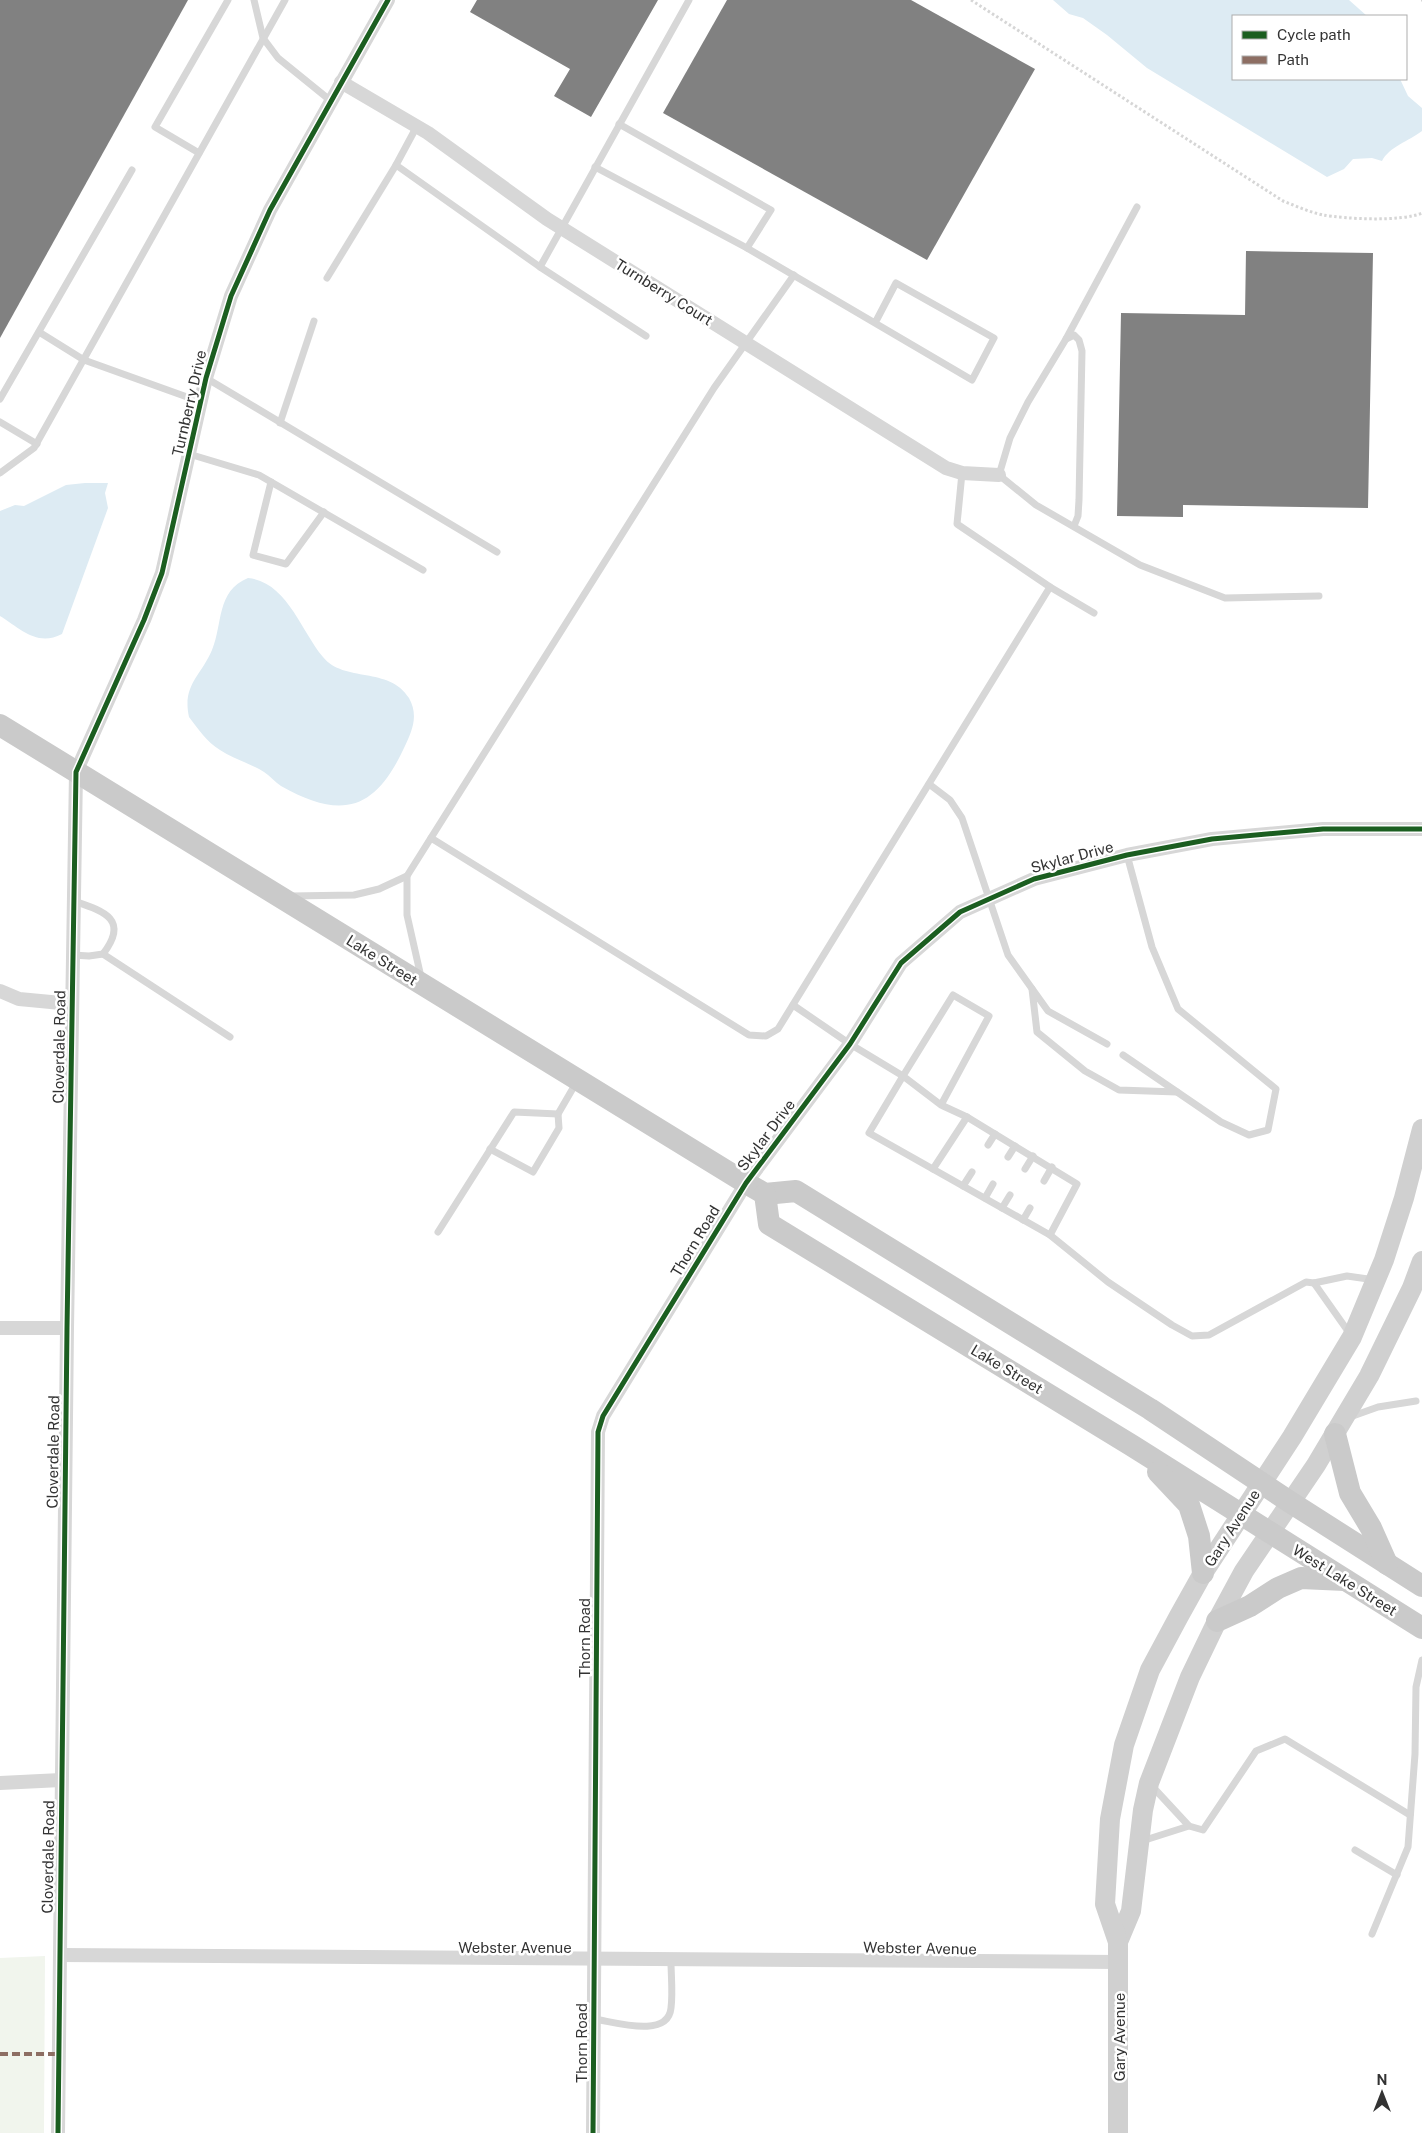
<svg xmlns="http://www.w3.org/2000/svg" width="1422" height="2133" viewBox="0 0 1422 2133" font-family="'Public Sans',sans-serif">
	<rect width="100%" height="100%" fill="#fff"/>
	<!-- green -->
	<polygon fill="#f1f5ed" points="45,1956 44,2133 0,2133 0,1958"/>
	<!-- water -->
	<g fill="#ddebf3">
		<path d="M1053 0H1349L1367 16H1233V79H1400L1408 96 1422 108V131C1409 141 1389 147 1382 161L1372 158 1353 159 1344 169 1327 177 1147 68 1107 35 1083 18 1069 14Z"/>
		<path d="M85 483H108L105 493 108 508 62 634C37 647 21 629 0 616V511L15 505 24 506 66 485Z"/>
		<path d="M248 578C287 582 301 631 323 657 344 683 389 666 409 698 419 716 412 731 404 748 375 811 341 820 281 786 275 782 270 776 264 772 250 763 233 759 220 750 207 742 198 729 189 717 182 685 201 676 212 650 223 624 216 591 248 578Z"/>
	</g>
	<!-- building -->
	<g fill="#818181">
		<polygon points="0,0 188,0 0,338"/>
		<polygon points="477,0 658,0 591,117 554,96 570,69 470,12"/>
		<polygon points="727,0 911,0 1035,69 927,260 663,113"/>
		<polygon points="1246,251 1373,253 1368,508 1183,505 1183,517 1117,516 1121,313 1245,315"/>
	</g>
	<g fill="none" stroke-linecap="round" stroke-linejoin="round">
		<!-- path -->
		<g stroke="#d6d6d6" stroke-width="3" stroke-dasharray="2.5 2.5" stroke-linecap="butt">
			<path d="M971 0 1283 201C1296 206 1309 212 1323 215 1345 219 1402 222 1422 213"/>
			<polyline points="1421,0 1422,0"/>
		</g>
		<!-- service -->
		<g stroke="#d7d7d7" stroke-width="7">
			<polyline points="254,0 263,38 278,58 331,101"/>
			<polyline points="417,126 396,165 540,267 689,0"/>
			<polyline points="199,153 155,127 228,0"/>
			<polyline points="595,167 747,248 771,210 619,124"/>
			<path d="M747 248C822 292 897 336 972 380L994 338 896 283 875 323"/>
			<polyline points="540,267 646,336"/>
			<polyline points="327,278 396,165"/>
			<polyline points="39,332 84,360 201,402"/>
			<polyline points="1066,339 1137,207"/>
			<polyline points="206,378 497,552"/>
			<polyline points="0,399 132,170"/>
			<polyline points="0,422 37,444"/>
			<polyline points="280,423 314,321"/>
			<polyline points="189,454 259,475 423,570"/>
			<polyline points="0,473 34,448 285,0"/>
			<polyline points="271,482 253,555 286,564 324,512"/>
			<polyline points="1074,526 1078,516 1079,500 1082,351 1079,340 1074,335 1066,339 1028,402 1010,438 999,475 1036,505 1140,565 1225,598 1319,596"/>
			<polyline points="1050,587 1094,613"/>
			<polyline points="929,784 950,800 962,818 1008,955 1048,1011 1107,1044"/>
			<polyline points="431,838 749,1035 766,1036 778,1029 1050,587 957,524 962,473"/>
			<polyline points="407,876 407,915 421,977"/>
			<polyline points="291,896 354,895 379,889 407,876 714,388 794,275"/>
			<polyline points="103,954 230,1037"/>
			<path d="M73 955 89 956 103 954C130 919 103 911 74 901"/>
			<polyline points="1032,989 1037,1032 1085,1071 1119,1090 1177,1092"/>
			<polyline points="793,1005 850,1044 903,1076 869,1133 1050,1235 1108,1282 1172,1325 1192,1336 1209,1335 1306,1282 1314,1283 1347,1276 1375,1280"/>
			<polyline points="1123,1055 1221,1122 1249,1135 1268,1130 1276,1089 1178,1009 1152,947 1127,855"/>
			<polyline points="941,1105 903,1076 953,995 989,1016 941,1105 967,1117 1077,1184 1050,1235"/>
			<polyline points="988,1145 995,1134"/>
			<polyline points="490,1149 533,1172 559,1128 558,1114"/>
			<polyline points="1008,1157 1015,1146"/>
			<polyline points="933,1169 967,1117"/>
			<polyline points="1025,1169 1033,1156"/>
			<polyline points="1044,1181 1052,1167"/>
			<polyline points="963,1186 972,1172"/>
			<polyline points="985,1198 993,1184"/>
			<polyline points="1002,1208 1010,1195"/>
			<polyline points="1023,1220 1030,1208"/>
			<polyline points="438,1232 514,1112 558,1114 576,1083"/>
			<polyline points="1314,1283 1350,1334"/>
			<polyline points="1350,1417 1378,1407 1416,1401"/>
			<polyline points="1151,1785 1189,1826 1203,1830 1256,1751 1285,1739 1410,1815"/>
			<polyline points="1142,1841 1189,1826"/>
			<polyline points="1355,1850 1397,1875"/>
			<polyline points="1372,1934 1408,1847 1415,1754 1416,1687 1422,1660"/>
			<path d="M594 2019C615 2022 668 2039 671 2008 673 1992 671 1976 671 1961"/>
		</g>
		<!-- minor -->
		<g stroke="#d7d7d7" stroke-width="14">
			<polyline points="341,82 428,133 547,219 946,468 962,473 999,475"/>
			<polyline points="0,991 19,999 72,1004"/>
			<polyline points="0,1328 67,1328"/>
			<polyline points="0,1783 61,1780"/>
			<polyline points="60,1955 1119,1962"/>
			<polyline points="58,2133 67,1328 76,772 144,620 162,573 206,378 231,296 270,210 388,0"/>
			<polyline points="593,2133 598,1432 603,1416 746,1183 850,1044 901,963 960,912 1034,879 1127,855 1212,839 1323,829 1422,829"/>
		</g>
		<!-- secondary -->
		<g stroke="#d0d0d0" stroke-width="20">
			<polyline points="1118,1942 1131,1911 1143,1810 1149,1783 1190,1677 1217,1621 1244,1571 1316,1465 1369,1376 1412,1288 1422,1261"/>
			<polyline points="1118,2133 1118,1942 1105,1904 1110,1819 1124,1745 1150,1670 1179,1616 1203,1573 1292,1437 1352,1337 1384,1260 1404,1198 1422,1129"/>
		</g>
		<!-- primary -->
		<g stroke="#cacaca" stroke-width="22">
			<polyline points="0,725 746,1183 765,1194 796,1191 1150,1409 1290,1502 1422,1586"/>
			<polyline points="765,1194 769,1224 1131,1445 1422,1628"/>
			<polyline points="1335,1434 1350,1493 1371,1528 1387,1564"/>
			<polyline points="1158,1472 1189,1505 1199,1536 1203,1573"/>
			<polyline points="1217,1621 1250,1606 1278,1588 1301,1578 1345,1580"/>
		</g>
		<!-- quiet -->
		<polyline stroke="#8d6e63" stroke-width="4" stroke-dasharray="8 4" stroke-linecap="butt" points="0,2054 59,2054"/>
		<!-- cycleway casing -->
		<g stroke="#fff" stroke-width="8">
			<g id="cycleway">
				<polyline points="58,2133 67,1328 76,772 144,620 162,573 206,378 231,296 270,210 388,0"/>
				<polyline points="593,2133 598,1432 603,1416 746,1183 850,1044 901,963 960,912 1034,879 1127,855 1212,839 1323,829 1422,829"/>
			</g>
		</g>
		<!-- cycleway -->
		<use href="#cycleway" stroke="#1b5e20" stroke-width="5"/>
	</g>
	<g text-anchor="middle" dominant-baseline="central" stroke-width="5" stroke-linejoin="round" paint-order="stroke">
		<!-- street labels -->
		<g font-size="15" fill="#333" stroke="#fff">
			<text transform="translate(664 292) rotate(32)">Turnberry Court</text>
			<text transform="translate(189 403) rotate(-77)">Turnberry Drive</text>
			<text transform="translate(1072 857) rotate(-15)">Skylar Drive</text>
			<text transform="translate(382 960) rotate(32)">Lake Street</text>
			<text transform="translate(59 1047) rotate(-89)">Cloverdale Road</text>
			<text transform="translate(766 1135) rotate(-53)">Skylar Drive</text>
			<text transform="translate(695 1241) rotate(-59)">Thorn Road</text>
			<text transform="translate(1007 1369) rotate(31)">Lake Street</text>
			<text transform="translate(53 1452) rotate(-89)">Cloverdale Road</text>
			<text transform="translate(1232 1528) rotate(-57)">Gary Avenue</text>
			<text transform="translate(1345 1580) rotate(32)">West Lake Street</text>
			<text transform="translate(584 1638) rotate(-90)">Thorn Road</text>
			<text transform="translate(48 1857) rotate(-89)">Cloverdale Road</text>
			<text x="515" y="1947">Webster Avenue</text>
			<text transform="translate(920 1948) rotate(1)">Webster Avenue</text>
			<text transform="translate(1119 2037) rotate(-90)">Gary Avenue</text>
			<text transform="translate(581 2043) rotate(-90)">Thorn Road</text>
		</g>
	</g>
	<!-- legend -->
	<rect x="1232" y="15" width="175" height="65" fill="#ffffff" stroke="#adadad"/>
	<rect x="1242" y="31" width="25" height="8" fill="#1b5e20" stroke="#adadad"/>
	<text x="1277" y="40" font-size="15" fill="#333333">Cycle path</text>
	<rect x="1242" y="56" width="25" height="8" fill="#8d6e63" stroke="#adadad"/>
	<text x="1277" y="65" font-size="15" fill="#333333">Path</text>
	<!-- north arrow -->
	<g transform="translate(1382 2093)" stroke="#ffffff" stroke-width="4" paint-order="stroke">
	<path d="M0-4L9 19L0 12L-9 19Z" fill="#333333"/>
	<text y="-8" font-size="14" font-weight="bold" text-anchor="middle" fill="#333333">N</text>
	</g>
</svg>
